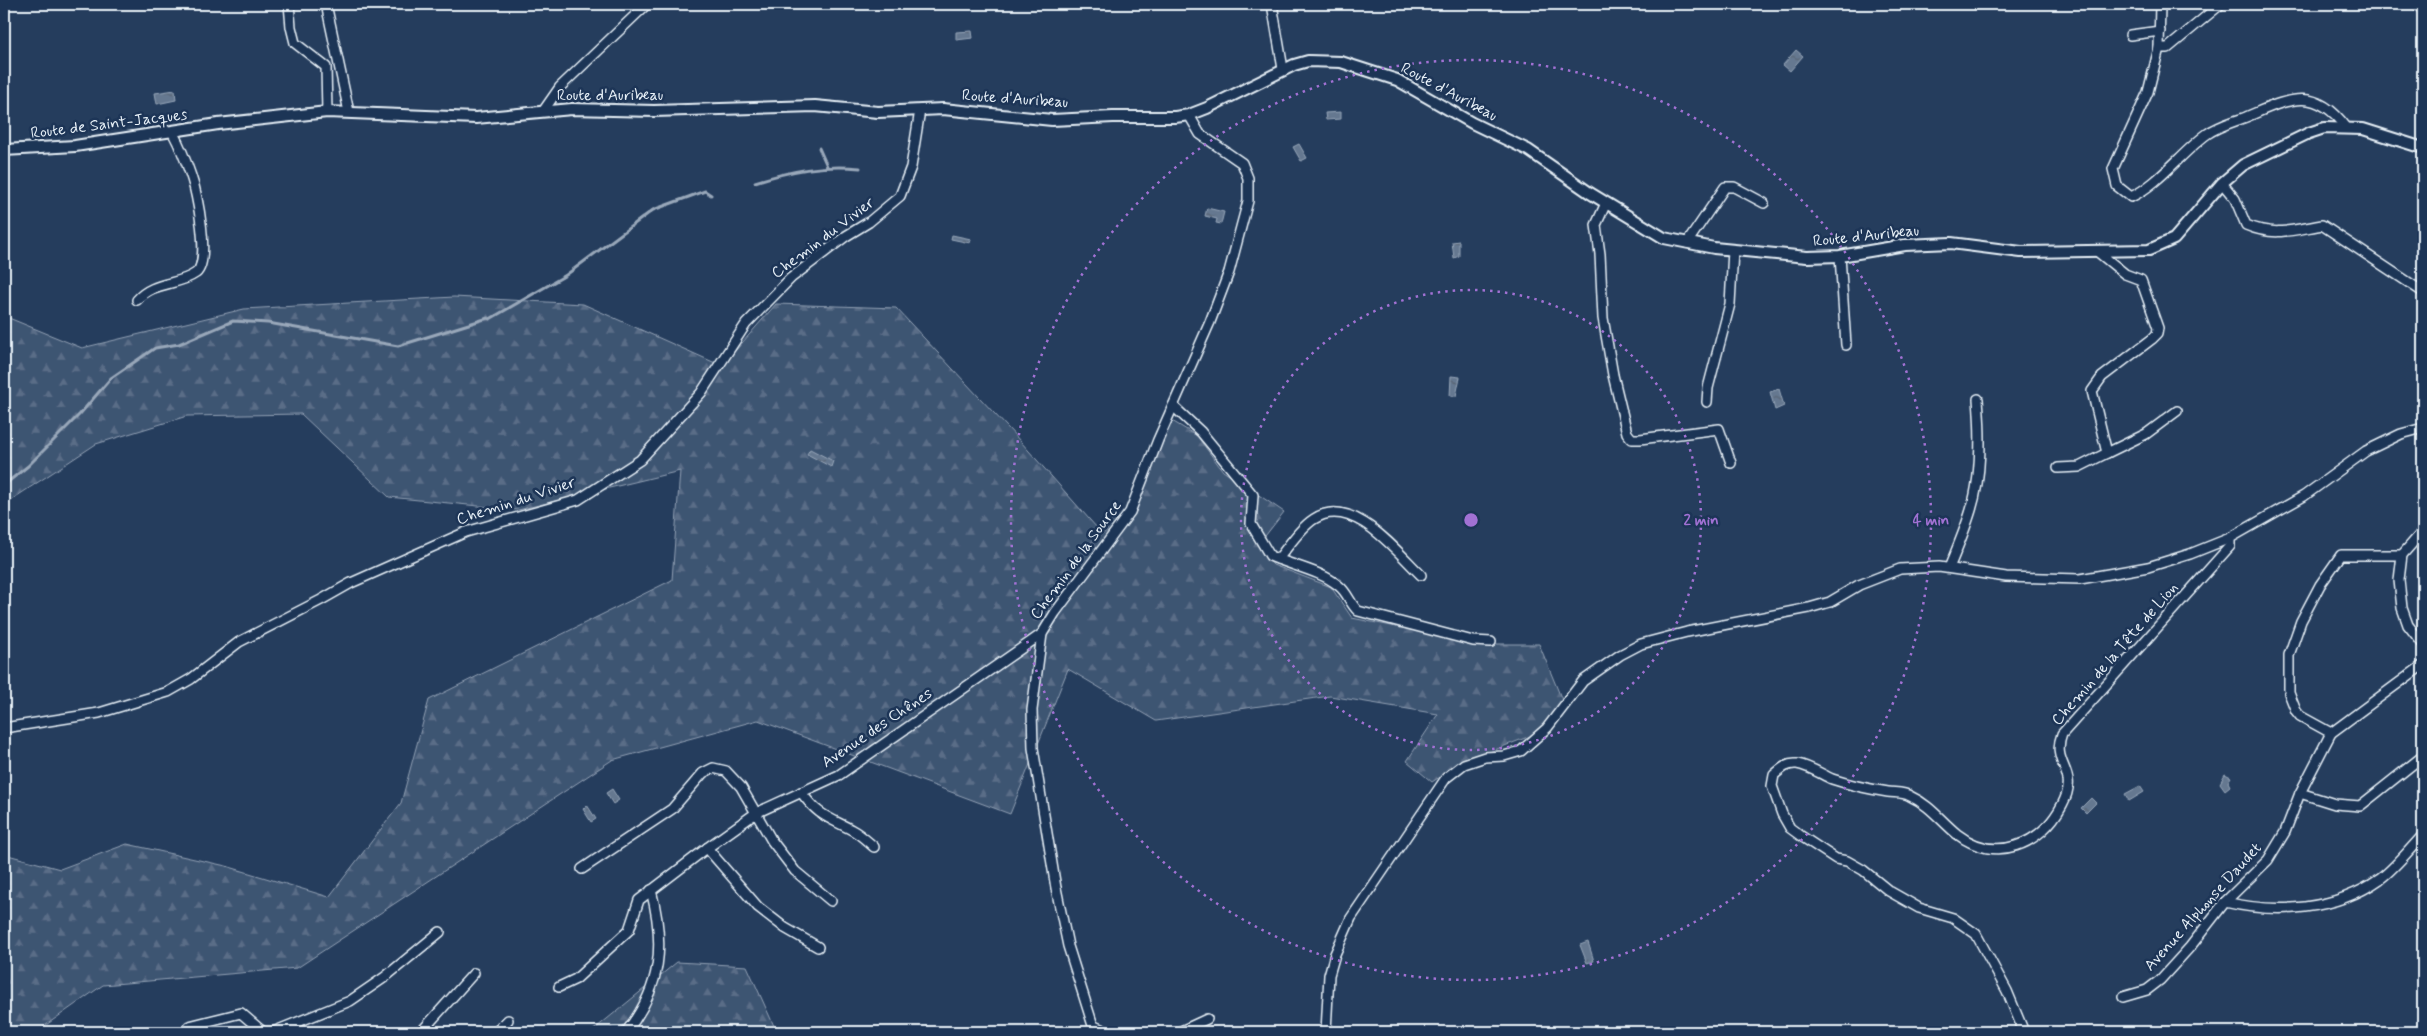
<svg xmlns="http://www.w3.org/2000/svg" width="2427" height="1036" viewBox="0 0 2427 1036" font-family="Mynerve,sans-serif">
	<defs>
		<pattern id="forest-firs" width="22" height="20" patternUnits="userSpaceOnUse" patternTransform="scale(1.25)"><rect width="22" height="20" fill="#3e5472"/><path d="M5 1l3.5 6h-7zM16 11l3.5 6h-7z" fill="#5a6d87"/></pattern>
		<pattern id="water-ripples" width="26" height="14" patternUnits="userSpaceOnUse" patternTransform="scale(1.25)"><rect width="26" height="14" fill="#657890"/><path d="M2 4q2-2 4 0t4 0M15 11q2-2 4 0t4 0" fill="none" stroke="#576270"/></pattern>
	</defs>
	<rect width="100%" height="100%" fill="#253d5d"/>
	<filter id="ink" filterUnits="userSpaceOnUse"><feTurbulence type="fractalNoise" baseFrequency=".02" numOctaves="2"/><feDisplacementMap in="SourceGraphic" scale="10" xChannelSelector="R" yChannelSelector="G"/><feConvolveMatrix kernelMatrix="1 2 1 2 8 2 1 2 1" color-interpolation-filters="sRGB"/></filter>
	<g filter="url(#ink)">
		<!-- forest -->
		<g fill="url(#forest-firs)" stroke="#93a2b5">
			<polygon points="454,297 583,304 722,366 776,304 896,308 1021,442 1097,528 1124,515 1172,421 1197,436 1223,471 1284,512 1258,545 1273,565 1331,587 1352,618 1481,644 1539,644 1562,700 1538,733 1461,763 1432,782 1407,761 1438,714 1330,696 1156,721 1068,669 1010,814 758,720 612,760 297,968 103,985 36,1032 4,1032 4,854 60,869 127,844 226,866 329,897 401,803 429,700 672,580 680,471 518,510 389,497 301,414 187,416 96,444 11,500 4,499 4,316 82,348 244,309"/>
			<polygon points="677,962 747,966 774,1026 771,1032 591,1032"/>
		</g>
		<!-- water -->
		<g fill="url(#water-ripples)" stroke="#99a8ba">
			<polygon points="972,31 973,38 956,40 956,32"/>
			<polygon points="1796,50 1803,56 1790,71 1783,65"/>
			<polygon points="175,90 176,100 157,104 155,93"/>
			<polygon points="1341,112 1341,119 1326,120 1325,113"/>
			<polygon points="1299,144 1307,158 1301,161 1293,147"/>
			<polygon points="1207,208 1224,212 1221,224 1216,223 1217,219 1205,216"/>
			<polygon points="952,235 971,239 970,243 951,239"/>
			<polygon points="1459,241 1459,256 1454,258 1452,242"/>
			<polygon points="1451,376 1460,377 1456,396 1450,396"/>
			<polygon points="1779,389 1784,406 1775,410 1770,392"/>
			<polygon points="810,449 833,461 831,467 807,454"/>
			<polygon points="2225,774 2231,777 2228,782 2230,786 2225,790 2220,783"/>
			<polygon points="2140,786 2144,792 2129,801 2125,794"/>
			<polygon points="612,789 619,800 613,804 606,793"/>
			<polygon points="2091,798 2096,803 2086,813 2081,808"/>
			<polygon points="587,805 596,819 591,822 583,809"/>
			<polygon points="1588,942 1594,961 1587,963 1580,945"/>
		</g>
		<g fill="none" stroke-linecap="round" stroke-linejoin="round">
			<!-- stream -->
			<g stroke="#99a8ba" stroke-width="3">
				<polyline points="819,148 827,166"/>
				<path d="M755 182C790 171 823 164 860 168"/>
				<polyline points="4,485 28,466 80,414 111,378 155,348 179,344 233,321 268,323 398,346 488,318 490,319 566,275 653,210 705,191 711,195"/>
			</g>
			<!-- minor casing -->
			<g stroke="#e8f1f8" stroke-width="12">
				<g id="minor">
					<polyline points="289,4 291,27 295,43 326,67 327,112"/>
					<polyline points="326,4 349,112"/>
					<polyline points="1272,4 1283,69"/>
					<path d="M2160 4 2159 48 2148 92 2113 169 2117 186 2131 197C2159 184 2181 153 2207 134 2218 126 2233 122 2246 117 2287 100 2314 84 2346 127"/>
					<polyline points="2416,4 2423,10"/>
					<polyline points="2130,35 2160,31"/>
					<polyline points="2159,48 2168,48 2221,4"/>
					<polyline points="544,110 560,87 647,4"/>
					<path d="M2222 183 2235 199 2246 225C2274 237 2293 230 2322 225L2423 292"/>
					<polyline points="1606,203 1596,225 1600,254 1603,318 1613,375 1627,433 1632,439 1640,439 1719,429 1731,463"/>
					<polyline points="1687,243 1725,187 1734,187 1764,203"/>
					<polyline points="1840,256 1846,345"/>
					<path d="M137 300C153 281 178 286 196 273 211 261 197 193 191 176 186 161 180 146 173 133"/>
					<polyline points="1707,402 1708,388 1730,304 1733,250"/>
					<path d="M1173 406 1201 432 1253 495 1251 524 1270 556C1290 565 1322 571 1339 586 1348 593 1350 604 1358 611L1473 641 1491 642"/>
					<polyline points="2107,453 2146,434 2177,411"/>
					<polyline points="2058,468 2079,467 2107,453 2092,391 2102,377 2152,339 2157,334 2158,328 2141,280 2125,274 2098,252"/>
					<polyline points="2423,531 2402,555 2399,580 2402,608 2408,625 2423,644"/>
					<path d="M1278 559C1288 547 1300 528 1314 519 1352 494 1396 551 1421 575"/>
					<path d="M1949 568C1957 549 1965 530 1971 510 1982 475 1981 435 1978 399"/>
					<polyline points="4,728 99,713 168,692 191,679 239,642 321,600 351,583 466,532 578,500 640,460 701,393 746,324 791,278 846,236 869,222 900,196 911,167 920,110"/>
					<polyline points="2331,733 2300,716 2296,711 2289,693 2289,655 2301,621 2320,585 2341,555 2402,555"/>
					<path d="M801 792C818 816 828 817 852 830 860 834 867 841 874 847"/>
					<polyline points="2300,793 2335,804 2360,806 2423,756"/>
					<polyline points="707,848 758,907 785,928 818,947"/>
					<polyline points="582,869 672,809 703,773 713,768 726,771 741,787 772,841 795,871 831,901"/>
					<path d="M2225 902C2276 914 2335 911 2380 879 2396 867 2409 850 2423 835"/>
					<polyline points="559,987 576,979 629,930 639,900 707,848 756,813 839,775 1042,634"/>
					<polyline points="2123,997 2147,990 2160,980 2190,947 2225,902 2268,860 2285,832 2300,793 2331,733 2423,665"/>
					<polyline points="189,1026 241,1013 263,1032"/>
					<polyline points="1094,1026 1108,1032"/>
					<polyline points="273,1032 350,1001 385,977 440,932"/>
					<polyline points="421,1032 474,973"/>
					<polyline points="496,1032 508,1020"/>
					<path d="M626 1032C662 987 665 944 651 890"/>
					<polyline points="1095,1032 1068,946 1056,888 1033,748 1032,710 1042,634 1055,613 1130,512 1158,440 1210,322 1229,272 1248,201 1248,178 1242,163 1200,134 1189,115"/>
					<polyline points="1179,1032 1207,1019"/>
					<polyline points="1326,1032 1329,975 1335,954 1351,918 1446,778 1464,764 1485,757 1504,756 1521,751 1547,728 1583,681 1620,655 1641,644 1687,632 1809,608 1830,602 1859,585 1900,569 1939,567 2006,577 2080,579 2148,567 2190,554 2230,538 2304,496 2366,451 2401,434 2423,428"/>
					<path d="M2024 1032 2007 991 1976 934 1953 918 1919 908 1889 891 1863 870 1847 861 1836 859 1801 836 1790 828 1782 814 1772 786 1774 775C1781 769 1787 763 1797 764 1809 766 1821 774 1832 779 1850 785 1869 789 1888 792 1895 793 1904 792 1910 796 1930 805 1941 821 1957 834 1996 864 2041 845 2062 805 2081 770 2050 766 2062 734L2230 546V538"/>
				</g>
			</g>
			<!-- tertiary casing -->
			<g stroke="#e8f1f8" stroke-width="14">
				<polyline id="tertiary" points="4,150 75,146 218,124 327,112 476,118 572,109 654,111 815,106 878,112 943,109 1052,120 1113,117 1175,117 1189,115 1207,108 1294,65 1308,61 1341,62 1397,80 1472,123 1528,150 1590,193 1664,238 1714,248 1807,257 1840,256 1905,245 1951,243 2021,252 2149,250 2174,239 2222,183 2243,165 2309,133 2324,128 2363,129 2423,148"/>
			</g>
			<!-- minor -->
			<use href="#minor" stroke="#1d3557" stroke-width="9"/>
			<!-- tertiary -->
			<use href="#tertiary" stroke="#1d3557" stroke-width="10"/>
		</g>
	</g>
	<!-- distance rings -->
	<g fill="none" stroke="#a171d3" stroke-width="2.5" stroke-dasharray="2.5 5">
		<circle cx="1471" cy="520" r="230"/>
		<circle cx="1471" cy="520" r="460"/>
	</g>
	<g text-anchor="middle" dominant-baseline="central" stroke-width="5" stroke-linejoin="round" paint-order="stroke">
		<!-- street labels -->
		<g font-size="16" fill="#e8f1f8" stroke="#1d3557">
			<text transform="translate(1449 92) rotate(28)">Route d'Auribeau</text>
			<text x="610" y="95">Route d'Auribeau</text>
			<text transform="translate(1015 99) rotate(4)">Route d'Auribeau</text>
			<text transform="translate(109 124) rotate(-7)">Route de Saint-Jacques</text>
			<text transform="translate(1866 236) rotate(-6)">Route d'Auribeau</text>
			<text transform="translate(823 238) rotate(-37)">Chemin du Vivier</text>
			<text transform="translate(516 501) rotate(-18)">Chemin du Vivier</text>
			<text transform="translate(1076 560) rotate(-54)">Chemin de la Source</text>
			<text transform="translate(2115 654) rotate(-49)">Chemin de la Tête de Lion</text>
			<text transform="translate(877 728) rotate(-34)">Avenue des Chênes</text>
			<text transform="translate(2203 907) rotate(-48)">Avenue Alphonse Daudet</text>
		</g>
	</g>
	<circle cx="1471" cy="520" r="8" fill="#a171d3" stroke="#1d3557" stroke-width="2.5"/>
	<g font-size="15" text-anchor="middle" font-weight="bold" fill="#a171d3" stroke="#1d3557" stroke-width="5" stroke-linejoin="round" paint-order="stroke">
		<text x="1701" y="525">2 min</text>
		<text x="1931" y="525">4 min</text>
	</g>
	<!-- margin -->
	<rect width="2427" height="1036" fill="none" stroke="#1d3557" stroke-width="20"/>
	<rect x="10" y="10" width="2407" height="1016" fill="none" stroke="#e8f1f8" stroke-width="2" filter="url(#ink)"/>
</svg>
